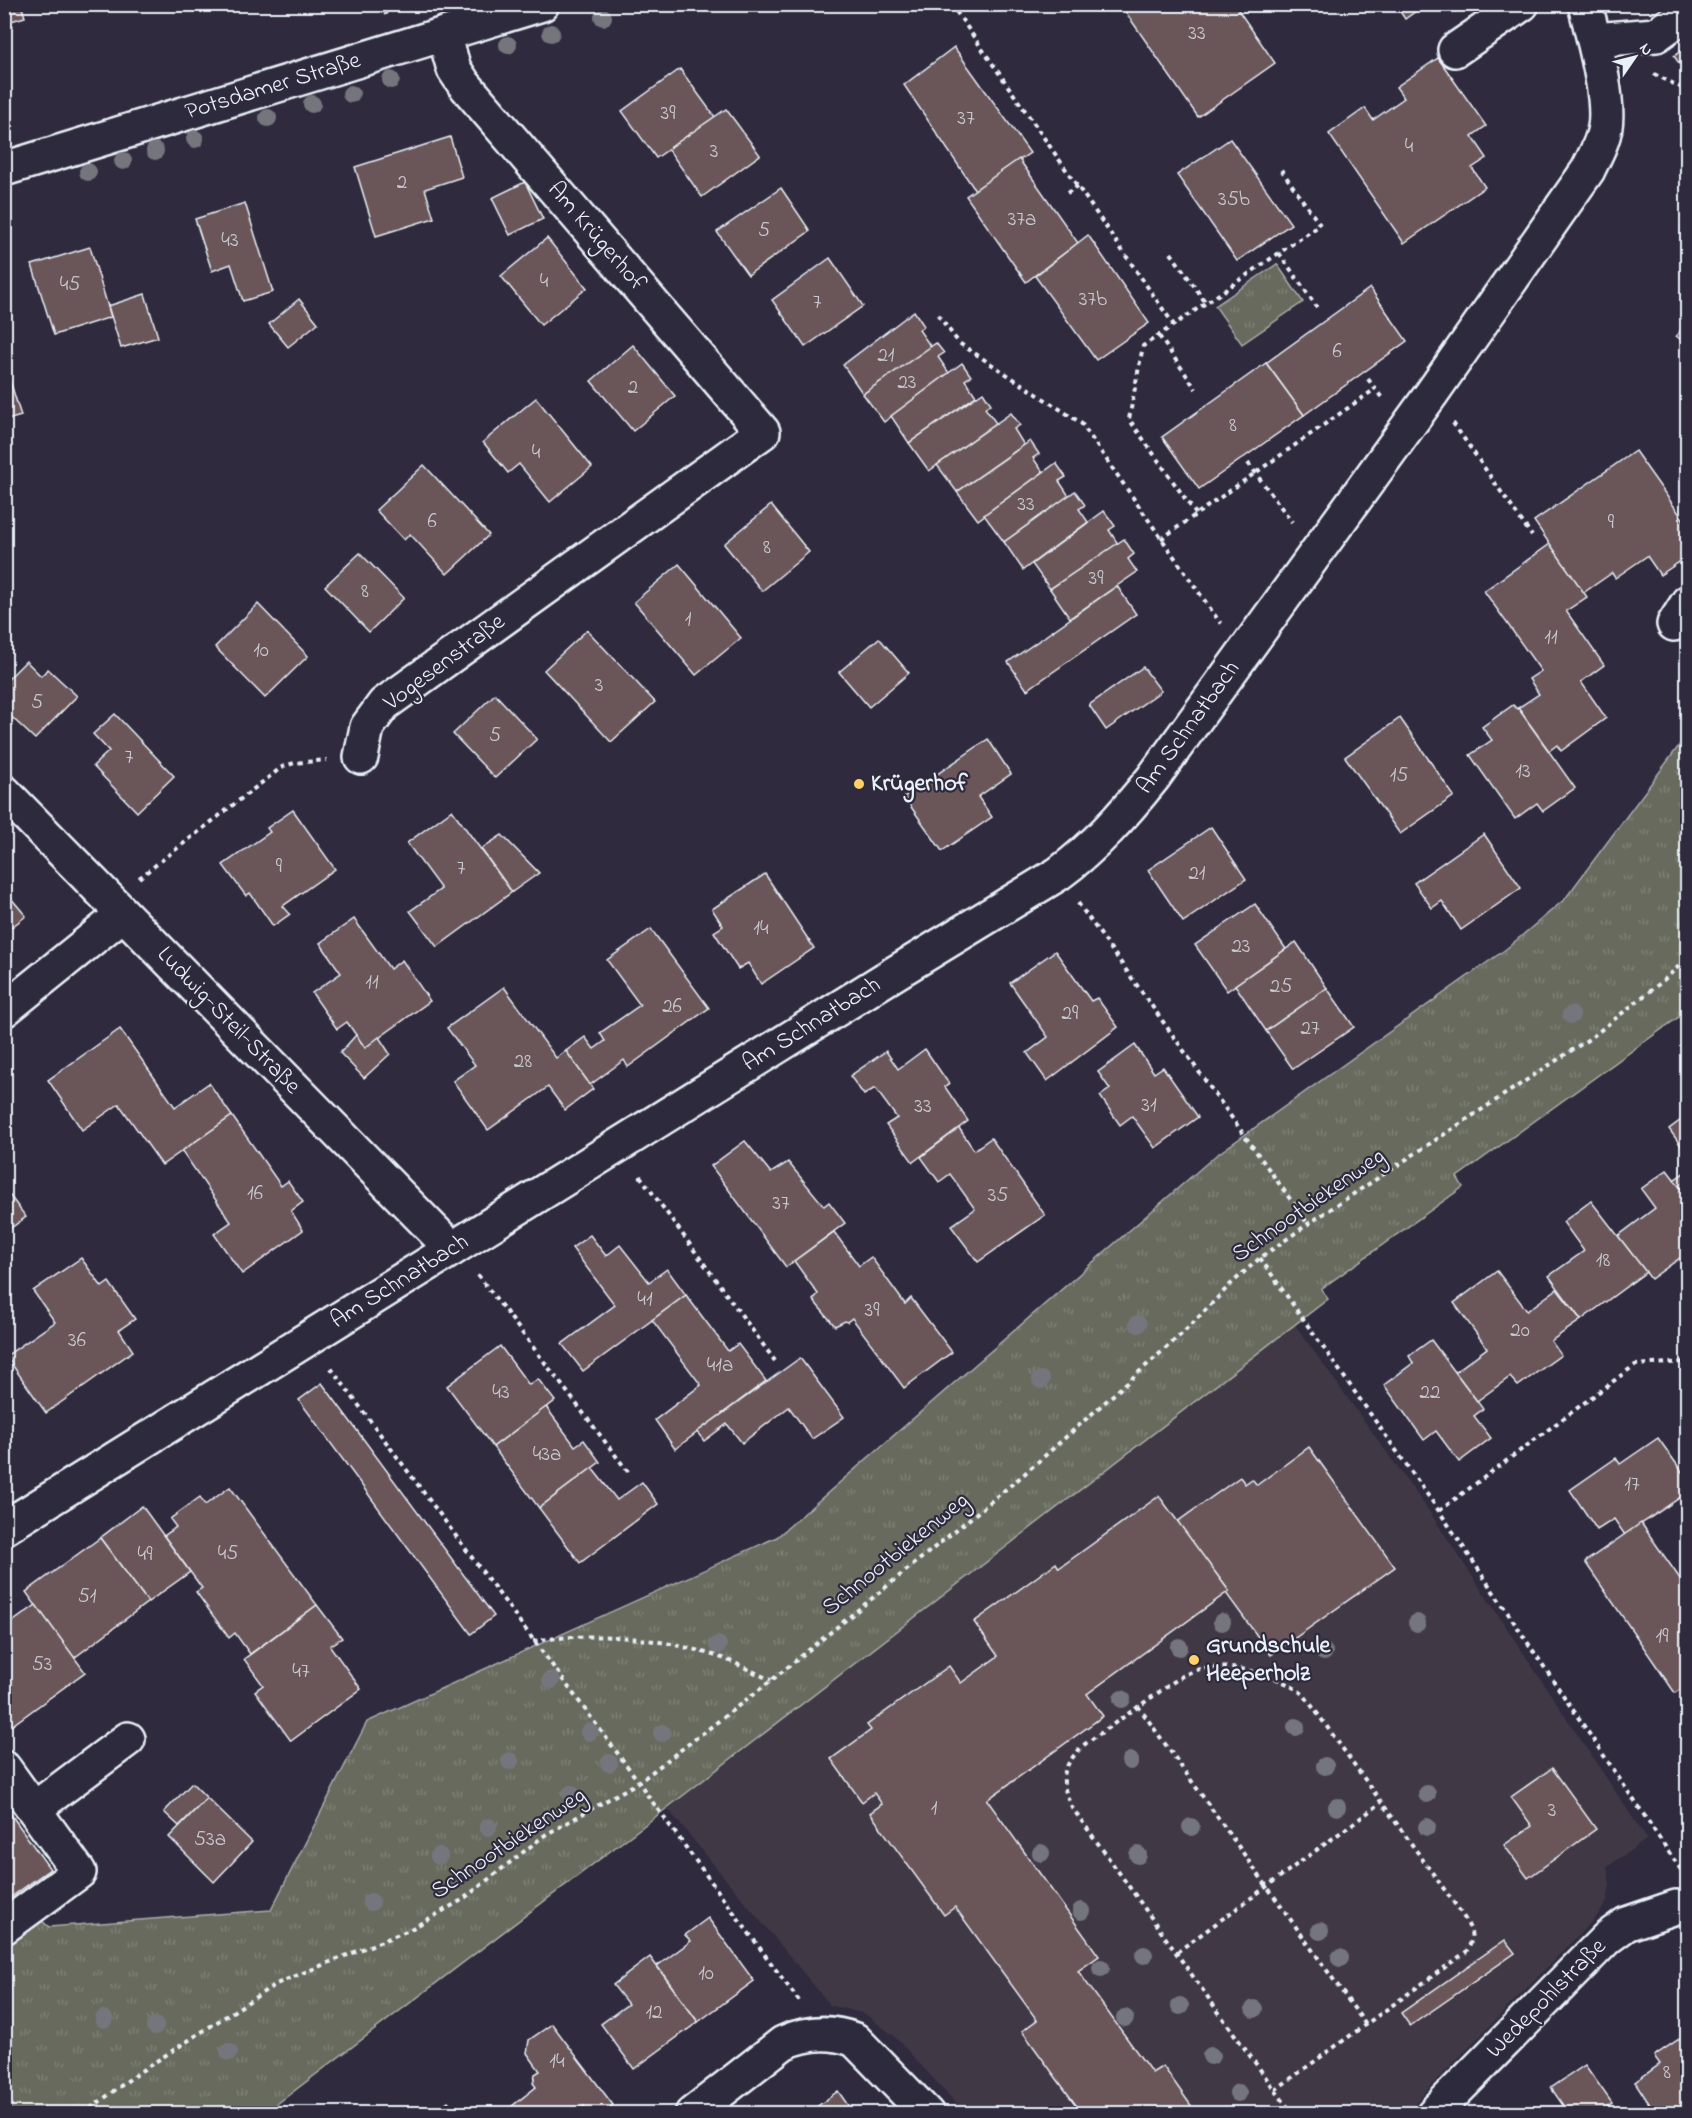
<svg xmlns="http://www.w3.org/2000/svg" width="1692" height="2118" viewBox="0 0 1692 2118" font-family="'Indie Flower',sans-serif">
	<defs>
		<pattern id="grass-tufts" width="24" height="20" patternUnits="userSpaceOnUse" patternTransform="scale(1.5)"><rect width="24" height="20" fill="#676b5d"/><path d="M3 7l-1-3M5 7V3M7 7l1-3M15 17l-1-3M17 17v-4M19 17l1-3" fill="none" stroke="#7d8175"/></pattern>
	</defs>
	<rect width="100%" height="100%" fill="#2f2a3d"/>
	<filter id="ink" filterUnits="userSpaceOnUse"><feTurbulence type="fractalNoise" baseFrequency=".0167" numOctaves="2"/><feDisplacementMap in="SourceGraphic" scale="12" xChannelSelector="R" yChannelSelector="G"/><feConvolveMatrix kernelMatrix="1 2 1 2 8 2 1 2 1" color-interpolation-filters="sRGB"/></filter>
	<g filter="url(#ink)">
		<!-- built -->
		<polygon fill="#413845" points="1295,1325 1429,1511 1647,1839 1607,1867 1610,1884 1607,1902 1597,1916 1405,2113 966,2114 894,2036 865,2014 830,2005 667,1808"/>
		<!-- grass -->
		<g fill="url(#grass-tufts)" stroke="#a8aeaa" stroke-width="1.5">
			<polygon points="1277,264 1303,302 1242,344 1215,306"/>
			<polygon points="1687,735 1687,1011 1457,1177 1463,1187 1321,1289 1328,1299 667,1808 265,2113 5,2114 5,1934 33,1913 49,1927 271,1910 367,1722 777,1537 1215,1156 1506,949 1565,899"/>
		</g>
		<!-- building -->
		<g fill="#6b5759" stroke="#e8f1f8" stroke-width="1.5">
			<polygon points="4,4 21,4 25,17 4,23"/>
			<polygon points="1120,4 1234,4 1275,63 1198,117"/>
			<polygon points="1395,4 1426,4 1405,19"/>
			<polygon points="1688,46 1688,76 1674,56"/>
			<polygon points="954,47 1030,153 975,190 904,85"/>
			<polygon points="1438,58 1486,126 1472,136 1487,158 1472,168 1485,187 1404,243 1329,134 1365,108 1373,120 1404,98 1396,87"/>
			<polygon points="680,69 715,117 656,158 622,111"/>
			<polygon points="726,109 760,155 702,197 668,149"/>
			<polygon points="450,137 462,177 425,189 434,218 376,236 355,167"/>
			<polygon points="1230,139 1291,224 1237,261 1177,175"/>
			<polygon points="1019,159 1078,243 1026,282 966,196"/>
			<polygon points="525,182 543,219 510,235 492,198"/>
			<polygon points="781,188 810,231 748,275 717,232"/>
			<polygon points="245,203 273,292 243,301 231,264 212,271 195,219"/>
			<polygon points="1088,235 1149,323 1096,360 1035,276"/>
			<polygon points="547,238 587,288 541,325 501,276"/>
			<polygon points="90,247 111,317 54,335 32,265"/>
			<polygon points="830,258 863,306 805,347 772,300"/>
			<polygon points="1370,288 1407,341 1304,415 1266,363"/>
			<polygon points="145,294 158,337 121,348 108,306"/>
			<polygon points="299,299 318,323 288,347 269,324"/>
			<polygon points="914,311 924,326 919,330 931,347 863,394 843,365"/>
			<polygon points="1688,322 1688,345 1676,336"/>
			<polygon points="936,343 944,353 938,357 949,373 884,422 863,394"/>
			<polygon points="633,345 675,396 633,431 591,381"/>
			<polygon points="4,361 21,416 4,421"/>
			<polygon points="962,363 971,376 965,380 976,396 909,443 891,416"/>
			<polygon points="1266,363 1304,415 1199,489 1162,437"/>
			<polygon points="983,392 991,404 985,408 996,423 929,471 909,443"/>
			<polygon points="536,398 592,467 550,502 519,464 508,473 483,442"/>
			<polygon points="1011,413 1020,425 1014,429 1024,445 957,492 937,465"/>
			<polygon points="1030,441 1039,454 1033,458 1043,472 978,520 957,492"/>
			<polygon points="1635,451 1688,526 1688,556 1660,575 1647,556 1615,578 1612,573 1583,593 1534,521"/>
			<polygon points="1056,463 1066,477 1059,481 1069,496 1004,542 984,515"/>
			<polygon points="424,465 489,535 447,574 410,534 404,540 376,510"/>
			<polygon points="1075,491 1085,505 1079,509 1088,522 1023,570 1004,542"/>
			<polygon points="771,505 809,552 762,591 724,544"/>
			<polygon points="1104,511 1115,526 1109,530 1118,544 1050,589 1032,564"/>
			<polygon points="1124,539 1134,554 1128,559 1137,572 1070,618 1050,589"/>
			<polygon points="1550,544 1587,597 1566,611 1604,665 1581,682 1606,718 1561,751 1557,745 1549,751 1518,708 1539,694 1529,679 1541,671 1484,591"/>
			<polygon points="360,553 404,598 369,632 325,586"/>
			<polygon points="679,564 741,638 696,675 634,602"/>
			<polygon points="1117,586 1136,614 1027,690 1008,662"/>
			<polygon points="258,604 308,656 265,698 215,647"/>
			<polygon points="587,630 655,702 611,742 544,670"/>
			<polygon points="879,638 909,673 869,707 839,672"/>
			<polygon points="26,661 41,676 48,669 77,696 35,739 4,710 4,683"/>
			<polygon points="1143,667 1161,691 1106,730 1089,705"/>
			<polygon points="495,694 537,739 495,778 453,734"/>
			<polygon points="1513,705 1517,709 1518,708 1575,788 1543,811 1537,803 1515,819 1470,755 1492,740 1482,727"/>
			<polygon points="115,714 174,776 137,812 93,766 109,751 93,734"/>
			<polygon points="1400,718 1454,796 1400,834 1345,757"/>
			<polygon points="988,739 1011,774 978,797 992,817 942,851 904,797"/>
			<polygon points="293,810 335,869 283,906 290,914 273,926 250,893 246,896 223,865 270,832 267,828"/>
			<polygon points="452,810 512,892 437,947 410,911 441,889 407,843"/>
			<polygon points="1211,827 1246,879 1183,922 1148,870"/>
			<polygon points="1484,834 1521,888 1461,930 1442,901 1432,908 1414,883"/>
			<polygon points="502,835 539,873 512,892 481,849"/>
			<polygon points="765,874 814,948 761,984 748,963 738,969 714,932 723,926 712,909"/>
			<polygon points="4,890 26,916 4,933"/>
			<polygon points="1255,904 1286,949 1227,991 1195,945"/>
			<polygon points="354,919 390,969 402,960 430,1001 365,1048 347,1022 337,1029 312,993 341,973 320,943"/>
			<polygon points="651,929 709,1008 628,1067 624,1060 590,1085 566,1051 585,1037 594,1049 605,1041 600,1033 640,1005 607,960"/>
			<polygon points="1296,942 1327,988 1266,1031 1235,985"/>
			<polygon points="1055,951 1091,1001 1097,998 1118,1027 1047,1081 1027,1053 1048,1037 1010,983"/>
			<polygon points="504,987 556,1058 566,1051 593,1089 565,1110 548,1087 488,1130 453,1081 475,1065 447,1028"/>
			<polygon points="1327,988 1354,1027 1293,1069 1266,1031"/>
			<polygon points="120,1029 175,1107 209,1083 232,1116 162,1165 119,1104 82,1130 48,1080"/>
			<polygon points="356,1035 365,1048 379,1037 390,1054 364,1078 340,1053"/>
			<polygon points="1135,1045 1154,1073 1163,1067 1198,1117 1155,1148 1132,1116 1120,1125 1100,1096 1110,1089 1098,1072"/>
			<polygon points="925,1049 949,1084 945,1087 968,1121 913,1162 886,1125 897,1118 875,1088 864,1095 850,1076 886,1051 898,1069"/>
			<polygon points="1688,1115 1688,1143 1682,1147 1669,1129"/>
			<polygon points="232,1116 281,1186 288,1181 303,1202 291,1211 303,1230 242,1274 214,1234 231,1222 182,1151"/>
			<polygon points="959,1128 974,1150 991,1138 1045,1215 978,1262 951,1226 975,1209 950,1174 939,1182 921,1157"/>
			<polygon points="745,1141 771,1173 788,1162 824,1206 829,1202 845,1223 786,1267 711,1166"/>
			<polygon points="1667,1170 1688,1197 1688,1252 1651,1279 1618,1236 1655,1208 1641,1189"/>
			<polygon points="1688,1170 1688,1197 1674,1180"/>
			<polygon points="4,1188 26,1217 4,1233"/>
			<polygon points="1591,1201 1646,1272 1581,1320 1549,1276 1584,1251 1563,1222"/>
			<polygon points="834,1232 859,1266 871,1257 905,1304 911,1298 952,1352 904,1388 852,1318 847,1322 845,1321 835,1326 813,1300 818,1294 794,1261"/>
			<polygon points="590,1235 606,1256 620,1245 649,1282 667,1269 686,1295 583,1371 562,1344 615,1305 572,1248"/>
			<polygon points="81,1258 102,1287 109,1282 135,1319 119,1330 133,1351 46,1413 6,1356 55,1322 33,1291"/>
			<polygon points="1497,1271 1527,1311 1557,1289 1581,1320 1551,1341 1561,1355 1518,1386 1510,1377 1477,1401 1455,1372 1487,1348 1454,1303"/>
			<polygon points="686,1295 728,1351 738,1344 766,1381 675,1449 655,1420 701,1385 652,1320"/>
			<polygon points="1431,1340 1483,1409 1474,1416 1491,1438 1459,1462 1436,1431 1424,1440 1384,1385 1413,1363 1409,1356"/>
			<polygon points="500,1346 529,1385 538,1379 555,1401 493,1447 447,1386"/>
			<polygon points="800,1358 844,1417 812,1439 789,1407 742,1443 727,1424 704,1441 697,1432"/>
			<polygon points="322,1383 494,1616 471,1634 299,1400"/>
			<polygon points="546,1407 575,1446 584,1440 600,1462 539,1508 493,1447"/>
			<polygon points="1658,1438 1688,1480 1688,1492 1625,1535 1614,1519 1597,1530 1570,1490 1616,1458 1620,1464"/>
			<polygon points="1309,1447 1395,1567 1271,1655 1226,1593 1229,1591 1177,1522 1240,1477 1245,1484 1252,1479 1257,1485"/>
			<polygon points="592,1468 617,1500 642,1482 658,1504 580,1563 539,1508"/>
			<polygon points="230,1487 317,1605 250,1654 235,1633 229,1638 196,1592 202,1588 164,1536 176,1527 170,1519 200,1497 205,1505"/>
			<polygon points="1159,1496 1229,1591 1087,1694 1103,1716 987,1800 1099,1956 1078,1971 1152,2073 1163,2066 1197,2114 1079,2114 1081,2112 1022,2031 1037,2020 955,1907 944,1915 870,1813 882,1804 874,1793 862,1802 831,1759 871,1730 867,1725 949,1666 961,1683 998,1656 974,1622 1056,1563 1059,1568"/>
			<polygon points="142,1506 190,1572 148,1602 100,1538"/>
			<polygon points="1641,1523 1688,1590 1688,1684 1675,1693 1585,1562"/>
			<polygon points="100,1538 148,1602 74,1658 26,1592"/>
			<polygon points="36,1605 85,1672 7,1729 4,1725 4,1628"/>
			<polygon points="317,1605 342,1638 330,1646 361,1689 291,1741 255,1691 263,1685 244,1659"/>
			<polygon points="1552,1768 1596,1829 1528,1878 1504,1845 1532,1826 1511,1797"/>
			<polygon points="192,1783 207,1798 179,1826 164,1812"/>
			<polygon points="207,1798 252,1842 214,1882 169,1837"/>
			<polygon points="7,1809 50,1869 4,1902 4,1811"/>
			<polygon points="708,1918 754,1981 698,2022 657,1966 691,1941 685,1935"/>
			<polygon points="1505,1940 1515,1953 1410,2026 1401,2013"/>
			<polygon points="650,1957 698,2022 634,2069 601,2024 628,2004 613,1985"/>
			<polygon points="552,2024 613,2105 602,2114 590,2114 584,2106 574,2114 502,2114 536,2087 533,2083 535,2074 540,2071 527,2053 529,2040"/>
			<polygon points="1688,2033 1688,2114 1656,2114 1635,2082 1660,2064 1654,2056"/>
			<polygon points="1585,2065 1612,2103 1597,2114 1569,2114 1551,2088"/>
			<polygon points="838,2091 854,2114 807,2114"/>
			<polygon points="448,2101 458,2114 431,2114"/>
		</g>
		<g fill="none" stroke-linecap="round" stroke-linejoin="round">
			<!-- minor casing -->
			<g stroke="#e8f1f8" stroke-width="38">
				<g id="minor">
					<polyline points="1594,40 1656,35 1688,12"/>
					<polyline points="1455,50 1522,4"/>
					<polyline points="4,169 542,4"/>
					<polyline points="1674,624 1688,602"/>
					<polyline points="361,757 367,727 384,704 763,432 464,84 454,69 444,34"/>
					<polyline points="4,792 452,1249"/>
					<polyline points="4,1010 123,914"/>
					<path d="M4 1528 895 973 1058 874C1095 847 1124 814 1153 778L1432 393 1588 170C1594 157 1603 142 1605 127 1610 96 1593 37 1585 4"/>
					<polyline points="4,1768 79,1872 4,1927"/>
					<polyline points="34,1809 128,1739"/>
					<path d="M692 2114 783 2043C807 2032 830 2030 855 2040L927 2114"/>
					<polyline points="1433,2114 1607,1938 1626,1924 1676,1907"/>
				</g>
			</g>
			<!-- path -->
			<g stroke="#e8f1f8" stroke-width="4" stroke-dasharray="4.5 4.5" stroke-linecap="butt">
				<polyline points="383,4 386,15"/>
				<polyline points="951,4 1174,325"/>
				<polyline points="1654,74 1688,91"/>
				<polyline points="1067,193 1078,186"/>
				<polyline points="1171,253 1206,303"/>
				<polyline points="1279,253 1317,307"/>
				<polyline points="938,315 959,343 1081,423 1221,624"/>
				<polyline points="1159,336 1196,389"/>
				<polyline points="1368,379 1382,398"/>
				<polyline points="1453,423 1532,536"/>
				<polyline points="1248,463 1292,522"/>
				<polyline points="1196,514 1129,419 1143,346 1320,225 1280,168"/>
				<polyline points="1161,539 1375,389"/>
				<polyline points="139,878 282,767 294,763 327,760"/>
				<polyline points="1078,903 1308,1224"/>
				<polyline points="640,1176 775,1361"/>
				<polyline points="1260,1258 1439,1511 1681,1870"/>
				<polyline points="478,1275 629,1473"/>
				<polyline points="331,1368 639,1782 648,1796 799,2001"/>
				<polyline points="1439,1511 1635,1365 1688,1362"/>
				<path d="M533 1641C597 1632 654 1636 716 1656 735 1662 753 1672 771 1680"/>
				<polyline points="1138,1706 1366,2025"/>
				<polyline points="1177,1952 1381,1803"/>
				<path d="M1275 2090 1466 1952C1476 1935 1471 1930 1462 1914L1304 1695C1279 1674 1232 1663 1200 1669 1194 1670 1187 1674 1182 1676L1085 1744C1061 1767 1058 1780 1073 1809 1147 1910 1218 2014 1293 2114"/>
				<polyline points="83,2114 138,2073 276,1984 409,1930 462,1900 545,1835 639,1782 772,1680 1022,1476 1185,1331 1231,1284 1260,1258 1308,1224 1592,1037 1659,984 1688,958"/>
			</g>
			<!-- minor -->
			<use href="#minor" stroke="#2f2a3d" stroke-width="33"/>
		</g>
		<!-- trees -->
		<g fill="#75767d">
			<circle cx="603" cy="17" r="9"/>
			<circle cx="551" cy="33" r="9"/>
			<circle cx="508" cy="45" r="9"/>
			<circle cx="391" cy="80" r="9"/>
			<circle cx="351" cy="94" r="9"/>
			<circle cx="312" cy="104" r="9"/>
			<circle cx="268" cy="118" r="9"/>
			<circle cx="195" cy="139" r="9"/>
			<circle cx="155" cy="151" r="9"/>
			<circle cx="123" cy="161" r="9"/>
			<circle cx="88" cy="172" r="9"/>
			<circle cx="1571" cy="1015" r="9"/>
			<circle cx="1138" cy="1324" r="9"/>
			<circle cx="1041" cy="1380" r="9"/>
			<circle cx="1222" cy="1622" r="9"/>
			<circle cx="1417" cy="1623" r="9"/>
			<circle cx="718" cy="1645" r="9"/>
			<circle cx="1179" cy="1647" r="9"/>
			<circle cx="1324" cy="1652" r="9"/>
			<circle cx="551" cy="1680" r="9"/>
			<circle cx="1122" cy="1699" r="9"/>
			<circle cx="1296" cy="1727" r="9"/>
			<circle cx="589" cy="1732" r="9"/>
			<circle cx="662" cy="1733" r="9"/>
			<circle cx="510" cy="1761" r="9"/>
			<circle cx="1130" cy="1761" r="9"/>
			<circle cx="609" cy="1763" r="9"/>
			<circle cx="1325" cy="1766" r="9"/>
			<circle cx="571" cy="1794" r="9"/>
			<circle cx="1427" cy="1794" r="9"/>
			<circle cx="1337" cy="1807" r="9"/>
			<circle cx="488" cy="1827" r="9"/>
			<circle cx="1191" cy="1827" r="9"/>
			<circle cx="1427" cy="1827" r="9"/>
			<circle cx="1041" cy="1853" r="9"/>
			<circle cx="1138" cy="1855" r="9"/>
			<circle cx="439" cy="1856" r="9"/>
			<circle cx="371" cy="1902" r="9"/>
			<circle cx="1081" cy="1911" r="9"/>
			<circle cx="1320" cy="1931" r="9"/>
			<circle cx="1144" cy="1955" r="9"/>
			<circle cx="1340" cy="1958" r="9"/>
			<circle cx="1101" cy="1968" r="9"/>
			<circle cx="1180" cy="2006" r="9"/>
			<circle cx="1254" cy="2009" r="9"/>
			<circle cx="1125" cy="2018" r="9"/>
			<circle cx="104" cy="2019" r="9"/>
			<circle cx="155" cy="2026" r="9"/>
			<circle cx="229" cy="2052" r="9"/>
			<circle cx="1211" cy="2056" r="9"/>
			<circle cx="1238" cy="2093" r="9"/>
		</g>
	</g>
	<!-- markers -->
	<g fill="#ffd166" stroke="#2f2a3d" stroke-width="2">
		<circle cx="859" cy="784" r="6"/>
		<circle cx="1194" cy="1660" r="6"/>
	</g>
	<g text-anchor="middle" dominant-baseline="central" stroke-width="4.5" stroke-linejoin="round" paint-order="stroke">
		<!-- number labels -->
		<g font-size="21" fill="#c9cad0">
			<text x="1197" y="34">33</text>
			<text x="668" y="114">39</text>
			<text x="966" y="119">37</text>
			<text x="1409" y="147">4</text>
			<text x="714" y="152">3</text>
			<text x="402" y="183">2</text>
			<text x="1234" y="200">35b</text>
			<text x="1022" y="220">37a</text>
			<text x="764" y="231">5</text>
			<text x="230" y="241">43</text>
			<text x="544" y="282">4</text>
			<text x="70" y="285">45</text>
			<text x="1093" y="300">37b</text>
			<text x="817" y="303">7</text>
			<text x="1337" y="352">6</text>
			<text x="886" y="356">21</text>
			<text x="907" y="383">23</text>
			<text x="633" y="388">2</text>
			<text x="1233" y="426">8</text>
			<text x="536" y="453">4</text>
			<text x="1026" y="505">33</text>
			<text x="432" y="522">6</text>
			<text x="1611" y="523">9</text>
			<text x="767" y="548">8</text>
			<text x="1096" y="579">39</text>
			<text x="365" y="592">8</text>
			<text x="688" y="620">1</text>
			<text x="1551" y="638">11</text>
			<text x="261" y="651">10</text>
			<text x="599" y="686">3</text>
			<text x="37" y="703">5</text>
			<text x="495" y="736">5</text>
			<text x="129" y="758">7</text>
			<text x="1523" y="772">13</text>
			<text x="1399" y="776">15</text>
			<text x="279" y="867">9</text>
			<text x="461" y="869">7</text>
			<text x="1197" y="874">21</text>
			<text x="761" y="929">14</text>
			<text x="1241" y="947">23</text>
			<text x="372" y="983">11</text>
			<text x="1281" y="987">25</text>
			<text x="672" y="1007">26</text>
			<text x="1070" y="1014">29</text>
			<text x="1310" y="1029">27</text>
			<text x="523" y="1062">28</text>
			<text x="1149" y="1106">31</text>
			<text x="923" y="1107">33</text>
			<text x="255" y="1194">16</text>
			<text x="998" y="1196">35</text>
			<text x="781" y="1204">37</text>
			<text x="1603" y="1261">18</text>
			<text x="645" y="1300">41</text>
			<text x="872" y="1311">39</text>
			<text x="1520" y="1331">20</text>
			<text x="77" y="1341">36</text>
			<text x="720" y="1366">41a</text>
			<text x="501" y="1393">43</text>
			<text x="1430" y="1393">22</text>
			<text x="547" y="1455">43a</text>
			<text x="1632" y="1485">17</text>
			<text x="228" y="1554">45</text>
			<text x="145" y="1555">49</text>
			<text x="87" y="1597">51</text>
			<text x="1662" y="1637">19</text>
			<text x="42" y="1665">53</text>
			<text x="301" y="1672">47</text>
			<text x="934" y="1809">1</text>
			<text x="1552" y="1811">3</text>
			<text x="210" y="1840">53a</text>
			<text x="706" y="1974">10</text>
			<text x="654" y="2013">12</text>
			<text x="557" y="2062">14</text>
			<text x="1667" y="2073">8</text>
		</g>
		<!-- street labels -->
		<g font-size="24" fill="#e8f1f8" stroke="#2f2a3d">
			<text transform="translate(273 87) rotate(-17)">Potsdamer Straße</text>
			<text transform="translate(596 237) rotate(49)">Am Krügerhof</text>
			<text transform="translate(445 663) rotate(-37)">Vogesenstraße</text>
			<text transform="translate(1189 728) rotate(-54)">Am Schnatbach</text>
			<text transform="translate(228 1021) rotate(46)">Ludwig-Steil-Straße</text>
			<text transform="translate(812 1025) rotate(-32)">Am Schnatbach</text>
			<text transform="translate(1309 1206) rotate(-35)">Schnootbiekenweg</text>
			<text transform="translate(400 1282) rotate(-32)">Am Schnatbach</text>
			<text transform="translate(896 1555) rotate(-39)">Schnootbiekenweg</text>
			<text transform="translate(509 1844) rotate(-34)">Schnootbiekenweg</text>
			<text transform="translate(1547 1999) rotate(-45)">Wedepohlstraße</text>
		</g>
		<!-- poi labels -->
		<g font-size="24" font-weight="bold" fill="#e8f1f8" stroke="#2f2a3d" text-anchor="start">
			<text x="871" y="784">Krügerhof</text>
			<text x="1206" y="1646">Grundschule<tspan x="1206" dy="28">Heeperholz</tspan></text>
		</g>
	</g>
	<!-- margin -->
	<rect width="1692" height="2118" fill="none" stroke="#2f2a3d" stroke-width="24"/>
	<rect x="12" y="12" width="1668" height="2094" fill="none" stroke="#e8f1f8" stroke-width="2" filter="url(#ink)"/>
	<!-- north arrow -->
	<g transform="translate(1635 57) rotate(55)" stroke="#2f2a3d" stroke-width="4.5" paint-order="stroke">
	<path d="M0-4.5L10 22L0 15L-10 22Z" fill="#e8f1f8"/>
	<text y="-9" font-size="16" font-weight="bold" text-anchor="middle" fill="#e8f1f8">N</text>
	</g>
</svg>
